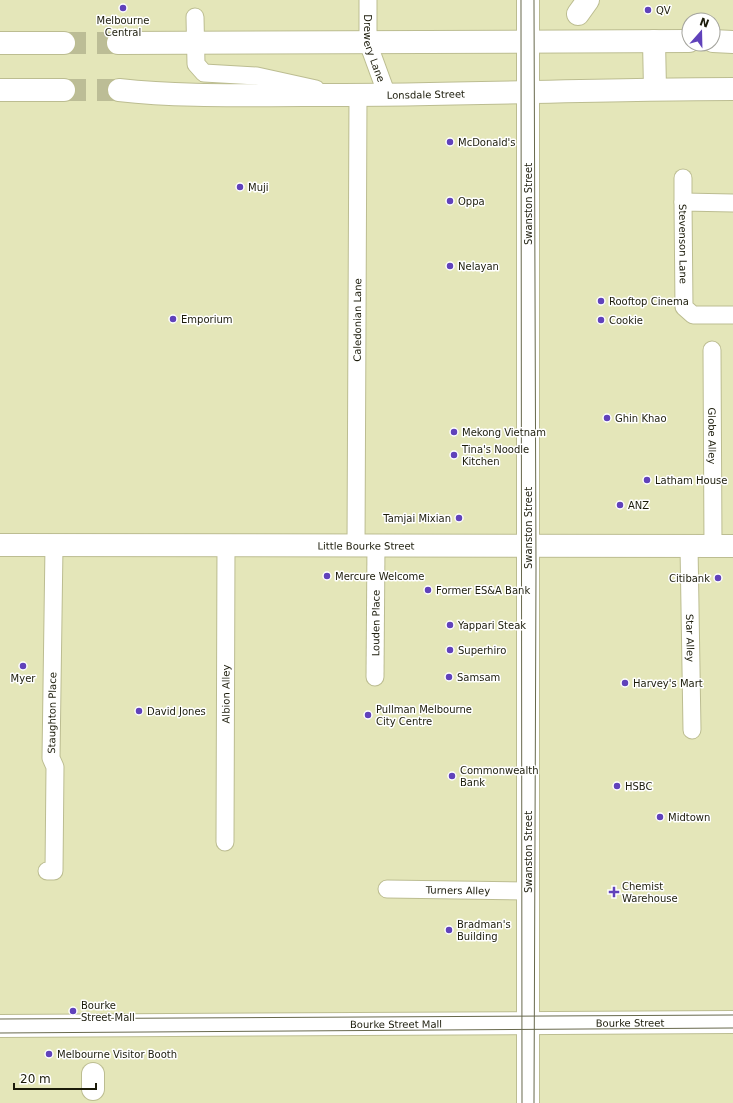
<svg xmlns="http://www.w3.org/2000/svg" width="733" height="1103" viewBox="0 0 733 1103" font-family="'DejaVu Sans',sans-serif">
	<rect width="100%" height="100%" fill="#e4e6b9"/>
	<g fill="none" stroke-linecap="round" stroke-linejoin="round">
		<!-- secondary-tunnel -->
		<g stroke="#bcbd96" stroke-width="22" stroke-dasharray="22 11" stroke-linecap="butt">
			<polyline points="64,43 118,43"/>
			<polyline points="64,90 119,90"/>
		</g>
		<!-- service casing -->
		<g stroke="#bcbd91" stroke-width="19">
			<g id="service">
				<path id="s1" d="M368 0V43L387 95"/>
				<polyline points="195,17 196,64 204,73 257,76 316,89"/>
				<polyline points="683,178 683,202"/>
				<path id="s2" d="M733 203 683 202 684 307 693 315H733"/>
				<path id="s3" d="M712 350 713 546"/>
				<path id="s4" d="M356 546 358 95"/>
				<path id="s5" d="M689 546 692 730"/>
				<path id="s6" d="M375 677 376 545"/>
				<path id="s7" d="M225 842 226 546"/>
				<path id="s8" d="M47 871H54L55 767 51 758 54 546"/>
				<path id="s9" d="M387 889 528 891"/>
			</g>
		</g>
		<!-- pedestrian casing -->
		<g stroke="#bcbd91" stroke-width="24">
			<g id="pedestrian">
				<polyline points="578,14 588,0"/>
				<path id="s10" d="M0 1026 733 1022"/>
				<polyline points="93,1089 93,1074"/>
			</g>
		</g>
		<!-- minor casing -->
		<g stroke="#bcbd91" stroke-width="24">
			<g id="minor">
				<polyline points="528,0 528,1103"/>
				<path id="s11" d="M0 545 733 546"/>
			</g>
		</g>
		<!-- secondary casing -->
		<g stroke="#bcbd91" stroke-width="24">
			<g id="secondary">
				<polyline points="654,41 655,89"/>
				<polyline points="713,41 733,42"/>
				<polyline points="0,43 64,43"/>
				<polyline points="118,43 689,41"/>
				<polyline points="0,90 64,90"/>
				<path id="s12" d="M119 90C181 97 243 95 304 95 447 96 590 89 733 89"/>
			</g>
		</g>
		<!-- service -->
		<use href="#service" stroke="#fff" stroke-width="17"/>
		<!-- pedestrian -->
		<use href="#pedestrian" stroke="#fff" stroke-width="22"/>
		<!-- minor -->
		<use href="#minor" stroke="#fff" stroke-width="22"/>
		<!-- secondary -->
		<use href="#secondary" stroke="#fff" stroke-width="22"/>
		<!-- tram -->
		<g stroke="#68694d" stroke-width="1">
			<polyline points="521,0 522,1103"/>
			<polyline points="534,0 536,569 534,1103"/>
			<polyline points="0,1019 733,1015"/>
			<polyline points="0,1033 733,1028"/>
		</g>
	</g>
	<!-- markers -->
	<g fill="#6042bb" stroke="#fff" stroke-width="1.5">
		<circle cx="123" cy="8" r="4"/>
		<circle cx="648" cy="10" r="4"/>
		<circle cx="450" cy="142" r="4"/>
		<circle cx="240" cy="187" r="4"/>
		<circle cx="450" cy="201" r="4"/>
		<circle cx="450" cy="266" r="4"/>
		<circle cx="601" cy="301" r="4"/>
		<circle cx="173" cy="319" r="4"/>
		<circle cx="601" cy="320" r="4"/>
		<circle cx="607" cy="418" r="4"/>
		<circle cx="454" cy="432" r="4"/>
		<circle cx="454" cy="455" r="4"/>
		<circle cx="647" cy="480" r="4"/>
		<circle cx="620" cy="505" r="4"/>
		<circle cx="459" cy="518" r="4"/>
		<circle cx="327" cy="576" r="4"/>
		<circle cx="718" cy="578" r="4"/>
		<circle cx="428" cy="590" r="4"/>
		<circle cx="450" cy="625" r="4"/>
		<circle cx="450" cy="650" r="4"/>
		<circle cx="23" cy="666" r="4"/>
		<circle cx="449" cy="677" r="4"/>
		<circle cx="625" cy="683" r="4"/>
		<circle cx="139" cy="711" r="4"/>
		<circle cx="368" cy="715" r="4"/>
		<circle cx="452" cy="776" r="4"/>
		<circle cx="617" cy="786" r="4"/>
		<circle cx="660" cy="817" r="4"/>
		<path d="M612 886h4v4h4v4h-4v4h-4v-4h-4v-4h4z"/>
		<circle cx="449" cy="930" r="4"/>
		<circle cx="73" cy="1011" r="4"/>
		<circle cx="49" cy="1054" r="4"/>
	</g>
	<g text-anchor="middle" dominant-baseline="central" stroke-width="3" stroke-linejoin="round" paint-order="stroke">
		<!-- poi labels -->
		<g font-size="10" fill="#1b1b0a" stroke="#fff" text-anchor="start">
			<text x="656" y="10">QV</text>
			<text x="123" y="20" text-anchor="middle">Melbourne<tspan x="123" dy="12">Central</tspan></text>
			<text x="458" y="142">McDonald's</text>
			<text x="248" y="187">Muji</text>
			<text x="458" y="201">Oppa</text>
			<text x="458" y="266">Nelayan</text>
			<text x="609" y="301">Rooftop Cinema</text>
			<text x="181" y="319">Emporium</text>
			<text x="609" y="320">Cookie</text>
			<text x="615" y="418">Ghin Khao</text>
			<text x="462" y="432">Mekong Vietnam</text>
			<text x="462" y="449">Tina's Noodle<tspan x="462" dy="12">Kitchen</tspan></text>
			<text x="655" y="480">Latham House</text>
			<text x="628" y="505">ANZ</text>
			<text x="451" y="518" text-anchor="end">Tamjai Mixian</text>
			<text x="335" y="576">Mercure Welcome</text>
			<text x="710" y="578" text-anchor="end">Citibank</text>
			<text x="436" y="590">Former ES&amp;A Bank</text>
			<text x="458" y="625">Yappari Steak</text>
			<text x="458" y="650">Superhiro</text>
			<text x="457" y="677">Samsam</text>
			<text x="23" y="678" text-anchor="middle">Myer</text>
			<text x="633" y="683">Harvey's Mart</text>
			<text x="376" y="709">Pullman Melbourne<tspan x="376" dy="12">City Centre</tspan></text>
			<text x="147" y="711">David Jones</text>
			<text x="460" y="770">Commonwealth<tspan x="460" dy="12">Bank</tspan></text>
			<text x="625" y="786">HSBC</text>
			<text x="668" y="817">Midtown</text>
			<text x="622" y="886">Chemist<tspan x="622" dy="12">Warehouse</tspan></text>
			<text x="457" y="924">Bradman's<tspan x="457" dy="12">Building</tspan></text>
			<text x="81" y="1005">Bourke<tspan x="81" dy="12">Street Mall</tspan></text>
			<text x="57" y="1054">Melbourne Visitor Booth</text>
		</g>
		<!-- street labels -->
		<g font-size="10" fill="#1b1b0a" stroke="#fff">
			<text stroke="none"><textPath href="#s1" startOffset="49">Drewery Lane</textPath></text>
			<text stroke="none"><textPath href="#s12" startOffset="307">Lonsdale Street</textPath></text>
			<text transform="translate(528 204) rotate(-90)">Swanston Street</text>
			<text stroke="none"><textPath href="#s2" startOffset="92">Stevenson Lane</textPath></text>
			<text stroke="none"><textPath href="#s4" startOffset="226">Caledonian Lane</textPath></text>
			<text stroke="none"><textPath href="#s3" startOffset="86">Globe Alley</textPath></text>
			<text transform="translate(528 528) rotate(-90)">Swanston Street</text>
			<text stroke="none"><textPath href="#s11" startOffset="366">Little Bourke Street</textPath></text>
			<text stroke="none"><textPath href="#s6" startOffset="54">Louden Place</textPath></text>
			<text stroke="none"><textPath href="#s5" startOffset="92">Star Alley</textPath></text>
			<text stroke="none"><textPath href="#s7" startOffset="148">Albion Alley</textPath></text>
			<text stroke="none"><textPath href="#s8" startOffset="166">Staughton Place</textPath></text>
			<text transform="translate(528 852) rotate(-90)">Swanston Street</text>
			<text stroke="none"><textPath href="#s9" startOffset="71">Turners Alley</textPath></text>
			<text stroke="none"><textPath href="#s10" startOffset="630">Bourke Street</textPath></text>
			<text stroke="none"><textPath href="#s10" startOffset="396">Bourke Street Mall</textPath></text>
		</g>
	</g>
	<!-- north arrow -->
	<g transform="translate(701 32) rotate(20)"><circle r="19" fill="#ffffff" stroke="#a4a49d"/>
	<path d="M0-3L7 15L0 10L-7 15Z" fill="#6042bb"/>
	<text y="-6" font-size="11" font-weight="bold" text-anchor="middle" fill="#1b1b0a">N</text>
	</g>
	<!-- scale -->
	<path d="M14 1083v6h82v-6" fill="none" stroke="#1b1b0a" stroke-width="2"/>
	<text x="20" y="1083" font-size="12" fill="#1b1b0a" stroke="#ffffff" stroke-width="3" paint-order="stroke">20 m</text>
</svg>
